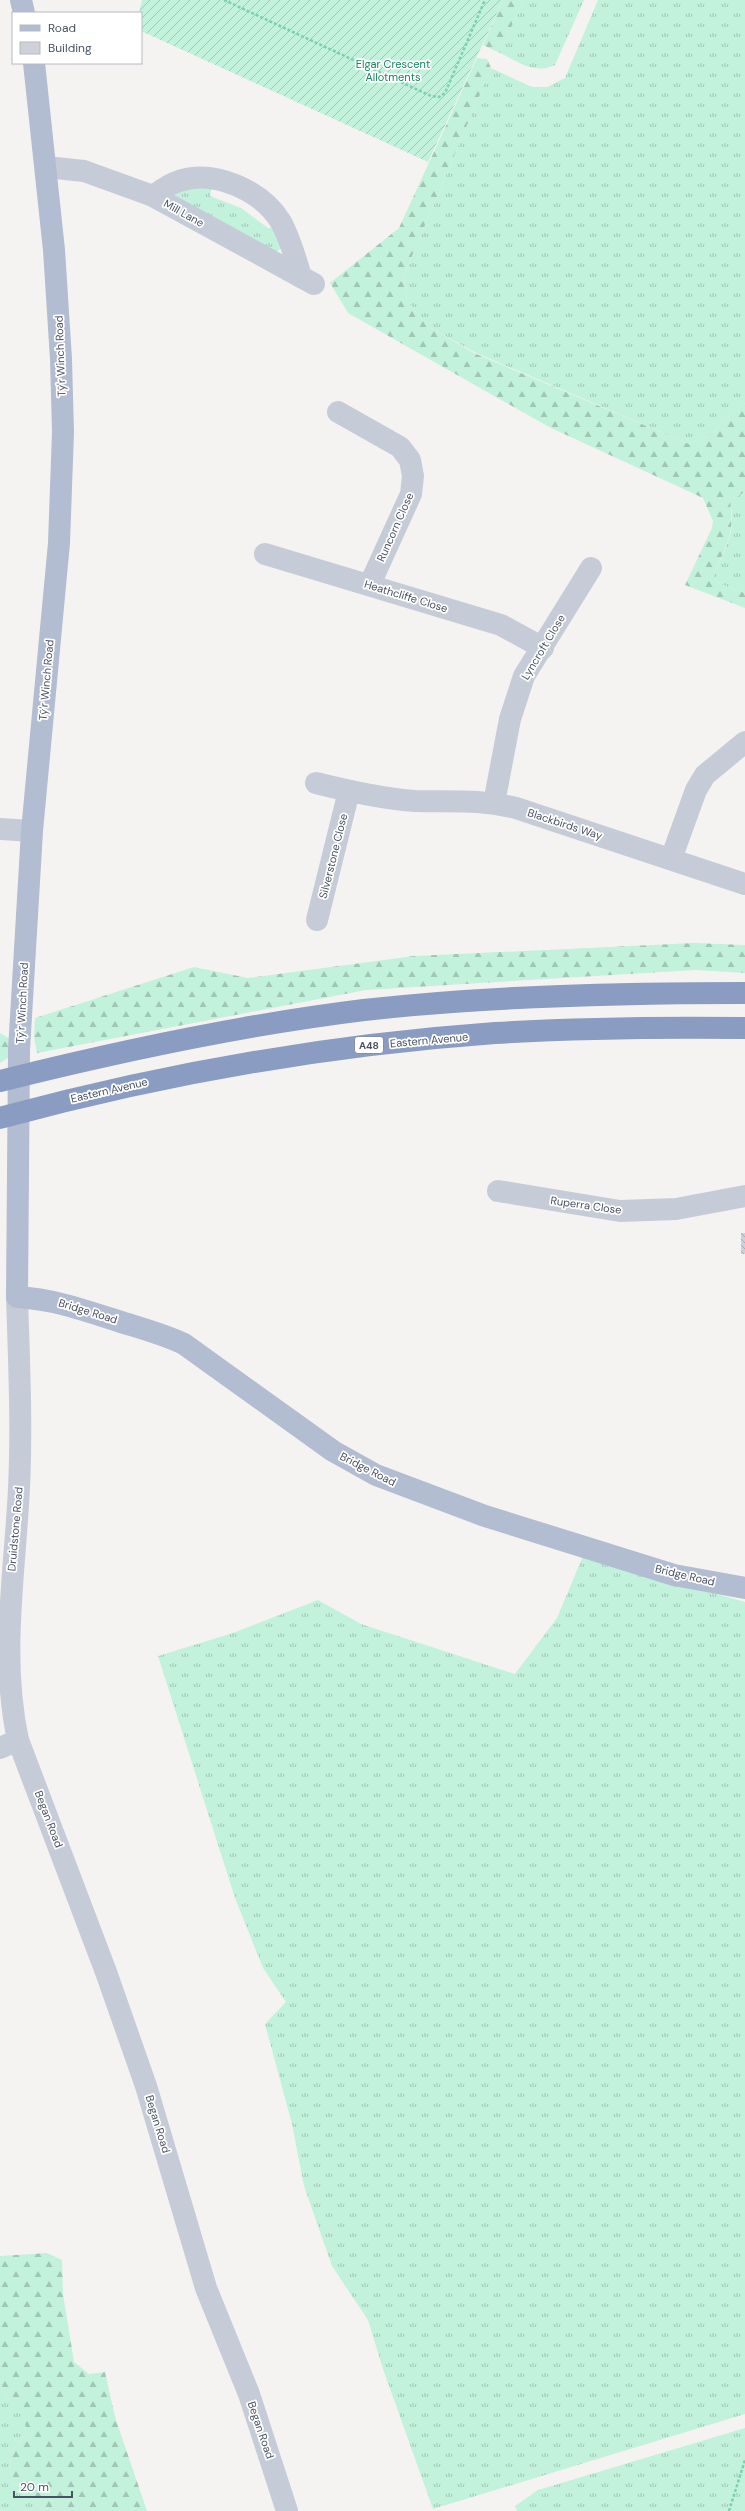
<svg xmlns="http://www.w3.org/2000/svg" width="745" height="2511" viewBox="0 0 745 2511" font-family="'DM Sans',sans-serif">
	<defs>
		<pattern id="grass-tufts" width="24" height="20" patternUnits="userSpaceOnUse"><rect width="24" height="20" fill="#c2f1dc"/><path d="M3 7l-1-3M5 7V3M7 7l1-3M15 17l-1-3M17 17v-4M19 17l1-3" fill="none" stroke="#a0c6b6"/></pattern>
		<pattern id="forest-firs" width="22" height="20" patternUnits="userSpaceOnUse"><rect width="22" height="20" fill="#c2f1dc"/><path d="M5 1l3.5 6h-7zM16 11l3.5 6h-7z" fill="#a0c6b6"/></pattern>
		<pattern id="garden-furrows" width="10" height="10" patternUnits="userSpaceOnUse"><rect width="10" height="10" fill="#c2f1dc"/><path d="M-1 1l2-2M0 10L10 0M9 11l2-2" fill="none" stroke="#a0c6b6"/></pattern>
		<pattern id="building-back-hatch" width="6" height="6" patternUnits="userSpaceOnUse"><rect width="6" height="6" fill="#ced1d8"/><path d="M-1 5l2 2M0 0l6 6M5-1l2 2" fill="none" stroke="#a9acb3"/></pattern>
	</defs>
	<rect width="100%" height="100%" fill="#f5f3f2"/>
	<!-- grass -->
	<g fill="url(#grass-tufts)">
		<path d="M523 0H584L555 65C535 75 519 62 500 53Z"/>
		<polygon points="598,0 745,0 745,403 710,435 689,444 474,352 426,325 407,301 404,275 491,68 532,87 547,87 565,78"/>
		<polygon points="212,186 210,196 241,208 268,228 277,227 284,246 274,254 174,197 177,191"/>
		<path d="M745 492V593L717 583 713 575C727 545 736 534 730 500Z"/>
		<polygon points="583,1556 745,1602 745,2414 433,2509 383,2369 368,2320 332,2266 304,2186 292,2124 265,2024 286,2002 263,1968 235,1898 158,1656 233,1633 318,1600 361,1624 515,1674 557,1618"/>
		<path d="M0 2379 7 2397 18 2403 25 2416 26 2434 10 2453C11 2462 10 2476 14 2484 21 2498 41 2498 48 2511H0Z"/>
		<polygon points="745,2428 745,2511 517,2511 515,2506 538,2490"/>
	</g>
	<!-- forest -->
	<g fill="url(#forest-firs)">
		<polygon points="503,0 523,0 500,53 483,45"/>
		<path d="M477 58 487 59 491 68 404 275 407 301 426 325 474 353 689 444 710 435 745 403V492L730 500C735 535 727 544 713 575L717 583 745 593V608L685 585 712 528 713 521 703 498 549 427 348 313 330 283 399 228Z"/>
		<polygon points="694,943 745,945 745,973 695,970 366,990 37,1053 34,1037 35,1018 194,967 248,978 414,956"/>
		<polygon points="0,1033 10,1039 9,1057 0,1063"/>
		<path d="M47 2253 62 2260 63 2294 74 2362 89 2374 105 2372 115 2417 147 2511H48C41 2498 21 2498 14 2484 10 2476 11 2462 10 2453L26 2434C25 2415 24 2407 7 2397L0 2379V2256Z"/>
	</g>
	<!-- garden -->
	<polygon fill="url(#garden-furrows)" points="142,0 503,0 428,162 141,31 139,13"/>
	<!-- building -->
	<rect fill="url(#building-back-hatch)" x="741" y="1233" width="4" height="21"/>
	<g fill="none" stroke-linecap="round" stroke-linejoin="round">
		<!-- path -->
		<g stroke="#79d0b3" stroke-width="2.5" stroke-dasharray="3 2" stroke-linecap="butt">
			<polyline points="224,0 431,96 439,97 445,93 485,0"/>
			<polyline points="729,2511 745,2460"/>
		</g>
		<!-- minor -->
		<g stroke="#c6ccd7" stroke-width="22">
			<polyline points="46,167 84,171 153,196 314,284"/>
			<path d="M153 196C161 190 169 184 179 181 215 169 262 191 281 222 290 239 296 259 301 277"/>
			<polyline points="338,412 400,447 410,460 413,476 411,494 370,584"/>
			<polyline points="265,554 501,625 543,648"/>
			<path d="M316 783C348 791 382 799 415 801 453 802 478 799 516 808L745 884"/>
			<polyline points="494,803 510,719 524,676 591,568"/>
			<polyline points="0,829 32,831"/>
			<polyline points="671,859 696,790 705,775 745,742"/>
			<polyline points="317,920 349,791"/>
			<polyline points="498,1191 620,1211 676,1209 745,1196"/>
			<path d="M17 1297C19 1361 22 1424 19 1488 15 1572 0 1656 18 1740L106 1972 146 2086 206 2288 249 2394 287 2511"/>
			<polyline points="0,1748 18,1740"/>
		</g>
		<!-- major -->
		<g stroke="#b2bdd1" stroke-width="22">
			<polyline points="21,0 24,13"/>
			<path d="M34 63 54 250 61 359 63 432 59 543 32 831 19 1050 17 1297C53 1299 84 1310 118 1321 140 1328 163 1334 184 1344L333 1451 376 1475 485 1516 674 1575 745 1588"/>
		</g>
		<!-- highway -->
		<g stroke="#8a9cc1" stroke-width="22">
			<path d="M0 1081C120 1051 241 1025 364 1010 490 996 618 993 745 993"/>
			<path d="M0 1118C162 1074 328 1045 495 1033 578 1028 662 1027 745 1028"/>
		</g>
	</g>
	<g text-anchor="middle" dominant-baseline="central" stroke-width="3.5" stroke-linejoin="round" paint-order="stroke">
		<!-- shield labels -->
		<rect fill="#fff" stroke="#808690" stroke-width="1" x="355" y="1037" width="28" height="16" rx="3"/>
		<g font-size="10" font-weight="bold" fill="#495261">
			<text x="369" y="1045">A48</text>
		</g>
		<!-- park labels -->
		<g font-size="11" fill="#168660" stroke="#fff">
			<text x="393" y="64">Elgar Crescent<tspan x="393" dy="13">Allotments</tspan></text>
		</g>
		<!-- street labels -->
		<g font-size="11" fill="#495261" stroke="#fff">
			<text transform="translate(184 213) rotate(29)">Mill Lane</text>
			<text transform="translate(60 356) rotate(-92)">Tŷ'r Winch Road</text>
			<text transform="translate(395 527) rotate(-66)">Runcorn Close</text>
			<text transform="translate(406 596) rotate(17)">Heathcliffe Close</text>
			<text transform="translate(543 647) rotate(-59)">Lyncroft Close</text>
			<text transform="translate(46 680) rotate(-85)">Tŷ'r Winch Road</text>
			<text transform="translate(565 824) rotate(18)">Blackbirds Way</text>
			<text transform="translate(333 856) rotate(-76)">Silverstone Close</text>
			<text transform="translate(22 1003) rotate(-87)">Tŷ'r Winch Road</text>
			<text transform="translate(429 1040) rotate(-5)">Eastern Avenue</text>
			<text transform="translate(109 1090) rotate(-13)">Eastern Avenue</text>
			<text transform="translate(586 1205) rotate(8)">Ruperra Close</text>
			<text transform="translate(88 1311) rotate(17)">Bridge Road</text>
			<text transform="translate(368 1469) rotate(27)">Bridge Road</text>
			<text transform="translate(15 1529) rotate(-85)">Druidstone Road</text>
			<text transform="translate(685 1575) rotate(13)">Bridge Road</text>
			<text transform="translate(49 1819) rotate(69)">Began Road</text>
			<text transform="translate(158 2124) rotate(73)">Began Road</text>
			<text transform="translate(261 2430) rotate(71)">Began Road</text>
		</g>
	</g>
	<!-- legend -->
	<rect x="12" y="12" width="130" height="52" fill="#ffffff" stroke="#b6bac0"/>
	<rect x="20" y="25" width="20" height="6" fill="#b2bdd1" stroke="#b6bac0"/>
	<text x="48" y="32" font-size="12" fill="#495261">Road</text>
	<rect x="20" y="42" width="20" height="12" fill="#ced1d8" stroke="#b6bac0"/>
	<text x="48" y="52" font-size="12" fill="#495261">Building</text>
	<!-- scale -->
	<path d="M14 2491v6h58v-6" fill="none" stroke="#495261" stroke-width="2"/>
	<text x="20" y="2491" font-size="12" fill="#495261" stroke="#ffffff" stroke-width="3" paint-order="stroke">20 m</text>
</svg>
